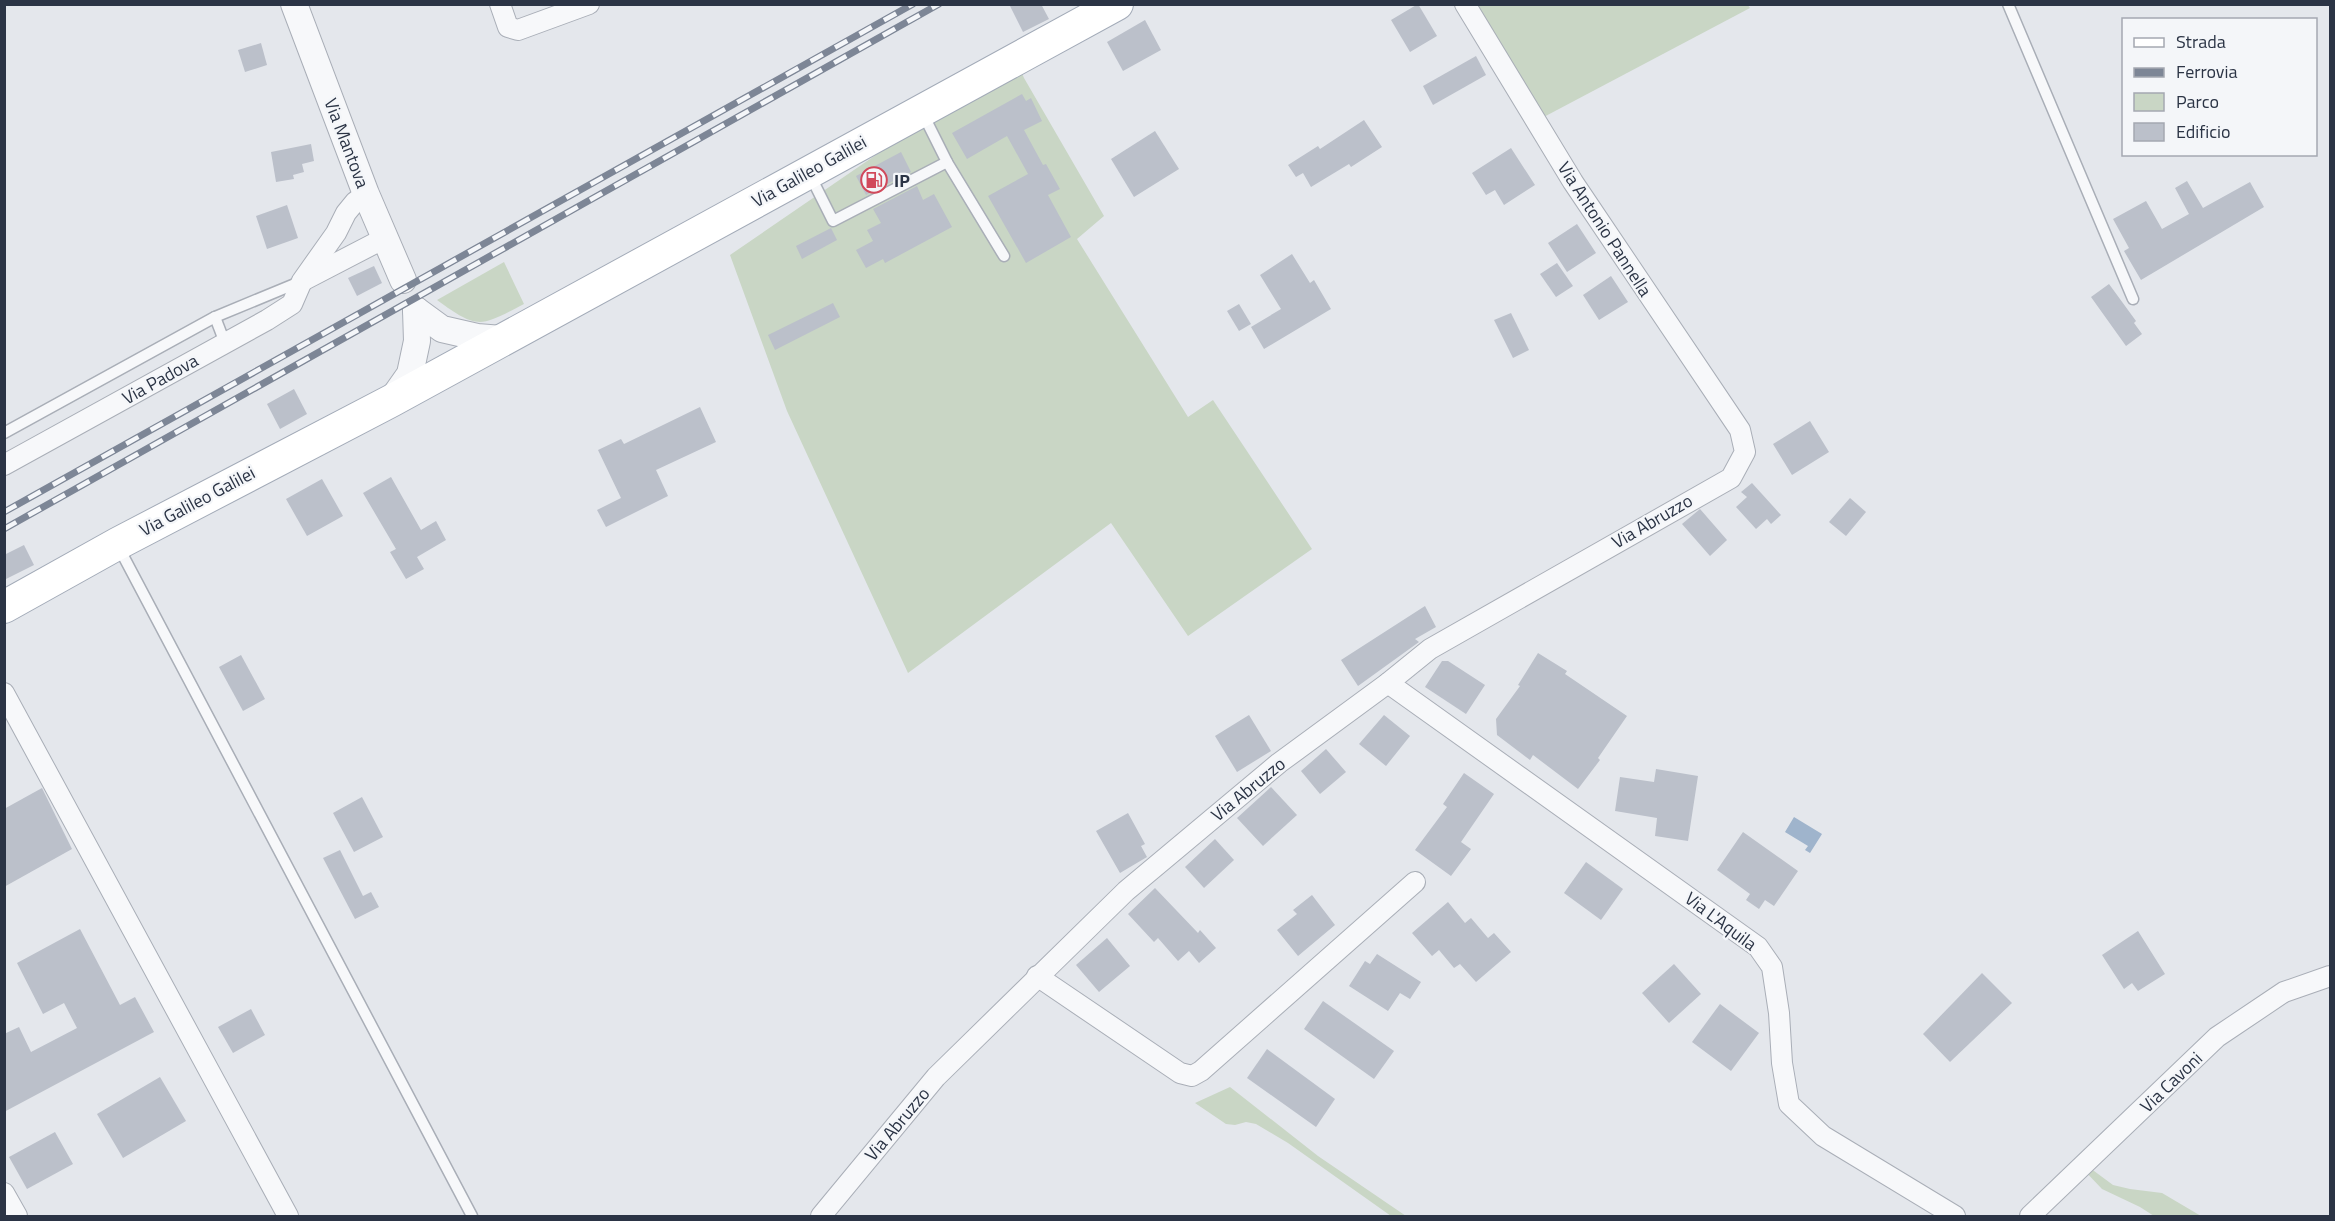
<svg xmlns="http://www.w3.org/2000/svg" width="2335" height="1221" viewBox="0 0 2335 1221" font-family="'Titillium Web',sans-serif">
	<rect width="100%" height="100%" fill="#e4e7ec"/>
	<!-- green -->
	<g fill="#c9d6c5">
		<polygon points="1482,4 1747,4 1750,8 1540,119 1478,7"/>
		<polygon points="1016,59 1024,78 1104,216 1077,239 1188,417 1213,400 1312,549 1188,636 1111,523 908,673 787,411 730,255"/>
		<path d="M504 262 524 304C480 327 478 330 437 300Z"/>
		<polygon points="1230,1087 1318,1156 1406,1216 1391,1216 1288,1143 1256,1124 1246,1122 1235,1125 1226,1124 1195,1103"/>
		<polygon points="2090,1168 2113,1185 2130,1189 2162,1193 2201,1216 2154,1216 2140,1207 2102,1189 2083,1169"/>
	</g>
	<!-- water -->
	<polygon fill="#9fb4cc" points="1794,817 1822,834 1810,853 1805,850 1808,846 1785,832"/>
	<!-- building -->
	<g fill="#bbc0ca">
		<polygon points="1009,4 1041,4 1049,19 1023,32"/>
		<polygon points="1418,4 1437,36 1410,52 1391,20"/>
		<polygon points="1145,20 1161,50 1123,71 1107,42"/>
		<polygon points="261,43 267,65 245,72 238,50"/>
		<polygon points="1476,56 1486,75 1433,105 1423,86"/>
		<polygon points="1022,94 1026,101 1031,98 1042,121 1024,130 1043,165 1046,164 1060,189 1048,195 1071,237 1026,263 988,196 1028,174 1007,136 967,159 952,133"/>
		<polygon points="1364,120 1382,147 1351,167 1349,164 1311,187 1303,173 1296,177 1288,165 1318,146 1320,149"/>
		<polygon points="1155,131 1179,169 1134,197 1111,159"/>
		<polygon points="311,144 314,161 302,164 304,172 293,175 294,179 276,182 271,152"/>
		<polygon points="1511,148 1535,185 1504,205 1495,190 1486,195 1472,173"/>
		<polygon points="901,152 911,172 866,195 856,176"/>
		<polygon points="2187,181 2203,208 2250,182 2264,207 2141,280 2124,251 2129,248 2113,219 2146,201 2162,229 2189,214 2175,188"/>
		<polygon points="917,186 923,200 934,194 952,227 885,263 883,259 866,268 856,250 873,241 867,230 881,223 873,209"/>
		<polygon points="287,205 298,238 267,249 256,216"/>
		<polygon points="1577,224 1596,253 1567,272 1548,243"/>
		<polygon points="831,228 837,240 802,259 796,246"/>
		<polygon points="1292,254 1310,283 1314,280 1331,309 1264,349 1251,327 1281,309 1260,275"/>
		<polygon points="1557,263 1573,286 1556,297 1540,274"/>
		<polygon points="374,266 382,283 357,296 348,278"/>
		<polygon points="1611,276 1628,302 1599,320 1583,295"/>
		<polygon points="2109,284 2136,321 2134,323 2142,334 2126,346 2091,297"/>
		<polygon points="833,303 840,317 775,350 768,335"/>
		<polygon points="1239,304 1251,324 1239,331 1227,311"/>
		<polygon points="1511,313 1529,350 1513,358 1494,320"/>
		<polygon points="294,389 307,414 280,429 267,404"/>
		<polygon points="700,407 716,442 656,470 668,496 606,527 597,510 621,498 598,450 621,439 624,444"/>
		<polygon points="1810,421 1829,452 1792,475 1773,444"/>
		<polygon points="391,477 421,530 436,521 446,540 417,557 424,569 406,579 390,552 396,549 363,493"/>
		<polygon points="322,479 343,516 307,536 286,499"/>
		<polygon points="1752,483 1781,515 1771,524 1767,519 1756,529 1736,507 1747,497 1741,492"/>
		<polygon points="1850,498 1866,512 1846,536 1829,522"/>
		<polygon points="1700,509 1727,540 1710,556 1682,524"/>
		<polygon points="24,545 34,565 4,580 4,555"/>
		<polygon points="1425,606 1436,627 1415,639 1419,642 1358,686 1341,660"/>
		<polygon points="1538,653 1567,671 1565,674 1627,716 1598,758 1600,760 1578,789 1533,755 1530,760 1497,735 1496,719 1520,686 1518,685"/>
		<polygon points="241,655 265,699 243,711 219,667"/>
		<polygon points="1442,661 1448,661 1485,685 1466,714 1425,687"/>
		<polygon points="1249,715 1271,751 1237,772 1215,736"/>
		<polygon points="1384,715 1410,736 1386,766 1359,744"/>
		<polygon points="1326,749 1346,772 1320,794 1301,771"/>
		<polygon points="1656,769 1698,776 1688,841 1655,836 1657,818 1615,811 1620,777 1654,782"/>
		<polygon points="1464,773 1494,794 1461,842 1471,849 1451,876 1415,850 1447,807 1443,804"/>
		<polygon points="1271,787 1297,815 1263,846 1237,818"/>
		<polygon points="42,788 72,849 4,887 4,809"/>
		<polygon points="362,797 383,837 354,852 333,813"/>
		<polygon points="1128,813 1145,844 1141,846 1147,857 1120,873 1096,831"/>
		<polygon points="1743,832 1798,871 1774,906 1765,900 1759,909 1746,900 1750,894 1717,870"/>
		<polygon points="1215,839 1234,860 1204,888 1185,867"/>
		<polygon points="340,850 363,896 371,892 379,907 355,919 323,858"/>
		<polygon points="1586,862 1623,889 1601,920 1564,893"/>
		<polygon points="1155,888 1198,933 1200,930 1216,948 1199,963 1189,951 1178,961 1158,938 1154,942 1128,914"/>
		<polygon points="1312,895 1335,925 1298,956 1277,930 1297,914 1293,910"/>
		<polygon points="1448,902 1465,923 1471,918 1488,938 1494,933 1511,952 1476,982 1460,964 1454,968 1439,950 1432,956 1412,933"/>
		<polygon points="80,929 120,1005 135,997 154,1032 4,1112 4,1034 19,1027 31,1052 77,1028 64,1003 43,1014 17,963"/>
		<polygon points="2138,931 2165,974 2138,991 2132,983 2124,989 2102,955"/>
		<polygon points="1107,938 1130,966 1099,992 1076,965"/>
		<polygon points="1377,954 1421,982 1410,999 1400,993 1388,1011 1349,986 1365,961 1370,964"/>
		<polygon points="1674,964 1701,994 1669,1023 1642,993"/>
		<polygon points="1982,973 2012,1003 1950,1062 1923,1034"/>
		<polygon points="1323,1001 1394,1051 1374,1079 1304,1029"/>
		<polygon points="1720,1004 1759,1033 1731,1071 1692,1042"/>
		<polygon points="251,1009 265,1035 233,1053 218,1027"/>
		<polygon points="1267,1049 1335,1099 1316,1127 1247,1078"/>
		<polygon points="160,1077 186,1121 123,1158 97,1114"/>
		<polygon points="55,1132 73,1164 27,1189 9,1157"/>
	</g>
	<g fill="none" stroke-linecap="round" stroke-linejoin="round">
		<!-- service casing -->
		<g stroke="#a9aeb7" stroke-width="13">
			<g id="service">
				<polyline points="2008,4 2133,299"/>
				<polyline points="947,162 1004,256"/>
				<polyline points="810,175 833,221 947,162 923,114"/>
				<polyline points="215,317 225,343"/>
				<polyline points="4,433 215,317 302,281"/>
				<polyline points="118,546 472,1216"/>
			</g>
		</g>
		<!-- minor casing -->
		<g stroke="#a9aeb7" stroke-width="22">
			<g id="minor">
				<polyline points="500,4 508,27 518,30 589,4"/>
				<polyline points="304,280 385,238"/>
				<polyline points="4,465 267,320 292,304 302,281 336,233 346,213 355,202 366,194"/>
				<polyline points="1388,683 1758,947 1772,967 1779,1013 1782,1063 1789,1104 1823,1136 1955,1216"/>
				<polyline points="4,693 288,1216"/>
				<polyline points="1037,976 1180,1073 1192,1076 1201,1071 1415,882"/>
				<polyline points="4,1193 17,1216"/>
				<polyline points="821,1216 936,1077 1126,891 1279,763 1388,683 1430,649 1731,478 1745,452 1740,430 1573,182 1465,4"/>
				<polyline points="2030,1216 2217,1037 2284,992 2330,976"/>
			</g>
		</g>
		<!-- tertiary casing -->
		<g stroke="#a9aeb7" stroke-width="28">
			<g id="tertiary">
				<polyline points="294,4 366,194 403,280"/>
				<polyline points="416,310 442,329 477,337 502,339"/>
				<polyline points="391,401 410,374 417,341 416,310"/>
			</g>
		</g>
		<!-- primary casing -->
		<g stroke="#a3abb8" stroke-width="34">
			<polyline id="primary" points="4,607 117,544 391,401 1117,4"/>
		</g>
		<!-- service -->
		<use href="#service" stroke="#f7f8fa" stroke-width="10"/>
		<!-- minor -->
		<use href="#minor" stroke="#f7f8fa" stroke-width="20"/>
		<!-- tertiary -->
		<use href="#tertiary" stroke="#f7f8fa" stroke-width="26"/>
		<!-- primary -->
		<use href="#primary" stroke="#fff" stroke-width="32"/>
		<!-- rail casing -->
		<g stroke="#7d8696" stroke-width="7">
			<g id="rail">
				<polyline points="4,512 913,4"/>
				<polyline points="4,529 939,4"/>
			</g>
		</g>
		<!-- rail -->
		<use href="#rail" stroke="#f4f6f9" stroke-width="4.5" stroke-dasharray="14" stroke-linecap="butt"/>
	</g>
	<!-- icons -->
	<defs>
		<g id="fuel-ring" transform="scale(1.35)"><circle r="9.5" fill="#f4f6f9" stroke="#d1495b" stroke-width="1.5"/><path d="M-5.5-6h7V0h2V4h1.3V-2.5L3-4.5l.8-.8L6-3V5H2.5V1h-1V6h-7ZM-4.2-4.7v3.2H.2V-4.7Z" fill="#d1495b"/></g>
	</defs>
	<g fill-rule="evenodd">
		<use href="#fuel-ring" x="874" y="180"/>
	</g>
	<g text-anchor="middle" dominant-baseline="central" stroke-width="4.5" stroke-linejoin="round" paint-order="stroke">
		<!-- street labels -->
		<g font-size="18" fill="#2b3445" stroke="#f4f6f9">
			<text transform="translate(347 143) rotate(69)">Via Mantova</text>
			<text transform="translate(809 171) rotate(-29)">Via Galileo Galilei</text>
			<text transform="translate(1605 229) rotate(57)">Via Antonio Pannella</text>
			<text transform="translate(160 379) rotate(-29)">Via Padova</text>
			<text transform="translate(197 501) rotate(-28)">Via Galileo Galilei</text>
			<text transform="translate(1652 521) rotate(-30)">Via Abruzzo</text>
			<text transform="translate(1248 789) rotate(-39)">Via Abruzzo</text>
			<text transform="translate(1721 921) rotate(37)">Via L'Aquila</text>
			<text transform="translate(2171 1082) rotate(-44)">Via Cavoni</text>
			<text transform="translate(897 1124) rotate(-50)">Via Abruzzo</text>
		</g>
		<!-- poi labels -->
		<g font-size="18" font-weight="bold" fill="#2b3445" stroke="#f4f6f9" text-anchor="start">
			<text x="894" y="180">IP</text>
		</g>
	</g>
	<!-- border -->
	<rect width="2335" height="1221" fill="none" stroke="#2b3445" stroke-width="12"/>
	<!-- legend -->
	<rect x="2122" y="18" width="195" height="138" fill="#f4f6f9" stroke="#a4a8b1" stroke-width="1.5"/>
	<rect x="2134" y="38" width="30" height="9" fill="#ffffff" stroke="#a4a8b1" stroke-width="1.5"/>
	<text x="2176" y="48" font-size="18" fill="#2b3445">Strada</text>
	<rect x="2134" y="68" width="30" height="9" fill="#7d8696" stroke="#a4a8b1" stroke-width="1.5"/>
	<text x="2176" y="78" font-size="18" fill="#2b3445">Ferrovia</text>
	<rect x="2134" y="93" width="30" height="18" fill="#c9d6c5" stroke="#a4a8b1" stroke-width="1.5"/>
	<text x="2176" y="108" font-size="18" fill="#2b3445">Parco</text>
	<rect x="2134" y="123" width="30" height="18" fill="#bbc0ca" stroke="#a4a8b1" stroke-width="1.5"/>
	<text x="2176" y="138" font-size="18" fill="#2b3445">Edificio</text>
</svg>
